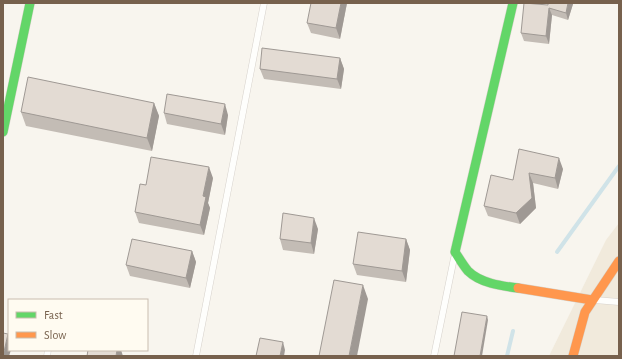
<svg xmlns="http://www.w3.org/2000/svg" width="622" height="359" viewBox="0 0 622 359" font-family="'Alegreya Sans',sans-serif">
	<rect width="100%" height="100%" fill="#f8f5ee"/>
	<!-- residential -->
	<polygon fill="#f1eadc" points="619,223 619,356 549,356 606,240"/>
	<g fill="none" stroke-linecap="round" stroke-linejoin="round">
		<!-- stream -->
		<g stroke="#d0e3e8" stroke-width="4">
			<polyline points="557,252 619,166"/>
			<polyline points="507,356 513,331"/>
		</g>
		<!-- lane casing -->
		<g stroke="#d7d2cc" stroke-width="7">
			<g id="lane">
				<polyline points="595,300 619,302"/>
				<polyline points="47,356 48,350"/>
				<polyline points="196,356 264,3"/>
				<polyline points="434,356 454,258"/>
			</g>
		</g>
		<!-- fast casing -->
		<g stroke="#d6d1c9" stroke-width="10">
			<g id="fast">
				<path d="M513 3 455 252C459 258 463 265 468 271 480 283 501 286 518 288"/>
				<polyline points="3,132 30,3"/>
			</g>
		</g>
		<!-- slow casing -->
		<g stroke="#d6d1c9" stroke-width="10">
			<g id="slow">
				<polyline points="518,288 592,300"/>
				<polyline points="573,356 585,312 619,261"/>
			</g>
		</g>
		<!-- lane -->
		<use href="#lane" stroke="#fefefc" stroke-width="6"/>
		<!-- fast -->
		<use href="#fast" stroke="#63d668" stroke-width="9"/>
		<!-- slow -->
		<use href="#slow" stroke="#ff974d" stroke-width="9"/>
	</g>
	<!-- wall -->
	<g fill="#c3bcb5">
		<polygon points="347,3 340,39 311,33 307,23"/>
		<polygon points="573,4 568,20 552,15 549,44 524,41 521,33 548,5"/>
		<polygon points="340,58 344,69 341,89 264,79 260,69"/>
		<polygon points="154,103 159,116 152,151 26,126 21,112"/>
		<polygon points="164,113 228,115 225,135 167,124"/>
		<polygon points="519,149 563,169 558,189 533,183 536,208 520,224 488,216 484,206 513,180"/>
		<polygon points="213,178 208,203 210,208 204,235 139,223 135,212"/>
		<polygon points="318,229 314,254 283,250 280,239"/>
		<polygon points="406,239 410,250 406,282 357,275 353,264"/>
		<polygon points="192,251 196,262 190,288 130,276 126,265"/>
	</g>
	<!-- shaded-wall -->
	<g fill="#9f9994">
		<polygon points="341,3 347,3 340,39 336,28"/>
		<polygon points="568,3 573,3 573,4 568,20 566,13"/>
		<polygon points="549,8 552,15 549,44 546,36"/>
		<polygon points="340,58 344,69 341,89 337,79"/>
		<polygon points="154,103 159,116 152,151 147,138"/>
		<polygon points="225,104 228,115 225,135 221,124"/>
		<polygon points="559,158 563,169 558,189 555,178"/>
		<polygon points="209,167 213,178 208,203 210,208 204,235 200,225 203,196"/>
		<polygon points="529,173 533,183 536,208 520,224 516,213"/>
		<polygon points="314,218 318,229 314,254 311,243"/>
		<polygon points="406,239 410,250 406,282 402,271"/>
		<polygon points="192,251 196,262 190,288 186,278"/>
		<polygon points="363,285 368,299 357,356 349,356"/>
		<polygon points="487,316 488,320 482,356 480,356"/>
		<polygon points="8,334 9,337 9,350 11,350 9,356 3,356"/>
		<polygon points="283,342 285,350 284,356 280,356"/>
		<polygon points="117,350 121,350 123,356 116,356"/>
	</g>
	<!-- building -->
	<g fill="#e3dbd3" stroke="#9f9994">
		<polygon points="311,3 341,3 336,28 307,23"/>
		<polygon points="524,3 548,5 548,3 568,3 566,13 549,8 546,36 521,33"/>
		<polygon points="262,48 340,58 337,79 260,69"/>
		<polygon points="28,77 154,103 147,138 21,112"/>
		<polygon points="167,94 225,104 221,124 164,113"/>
		<polygon points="519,149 559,158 555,178 529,173 532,198 516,213 484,206 491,175 513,180"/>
		<polygon points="151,157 209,167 203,196 206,197 200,225 135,212 140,184 146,185"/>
		<polygon points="283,213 314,218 311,243 280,239"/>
		<polygon points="358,232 406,239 402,271 353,264"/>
		<polygon points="132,239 192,251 186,278 126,265"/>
		<polygon points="334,280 363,285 349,356 319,356"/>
		<polygon points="462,312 487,316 480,356 454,356"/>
		<polygon points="3,333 8,334 3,356"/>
		<polygon points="260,338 283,342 280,356 256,356"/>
		<polygon points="88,350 117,350 116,356 87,356"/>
	</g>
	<!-- border -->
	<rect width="622" height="359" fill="none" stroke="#77614d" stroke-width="8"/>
	<!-- legend -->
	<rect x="8" y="299" width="140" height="52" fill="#fffbf1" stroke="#c9bdaf"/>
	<rect x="16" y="312" width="20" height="6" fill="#63d668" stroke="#c9bdaf"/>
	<text x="44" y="319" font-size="12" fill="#77614d">Fast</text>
	<rect x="16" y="332" width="20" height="6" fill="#ff974d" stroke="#c9bdaf"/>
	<text x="44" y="339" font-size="12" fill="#77614d">Slow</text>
</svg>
